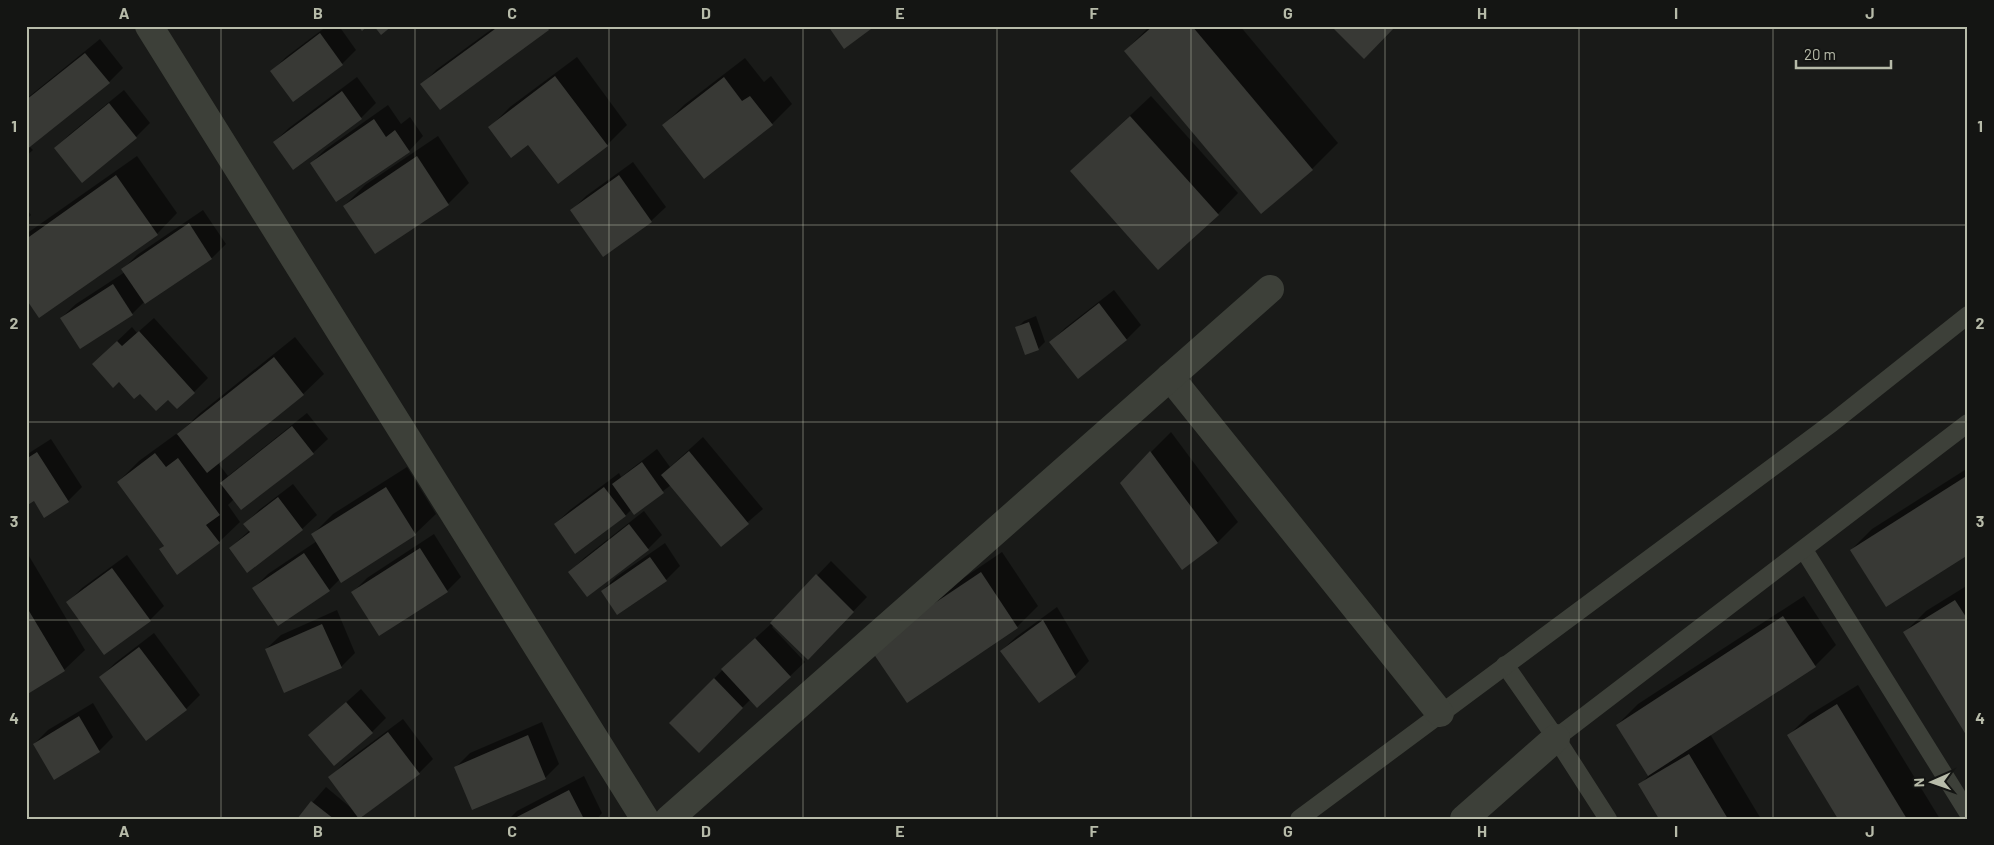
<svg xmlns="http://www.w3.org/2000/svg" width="1994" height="845" viewBox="0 0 1994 845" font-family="Barlow,sans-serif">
	<rect width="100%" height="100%" fill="#191a18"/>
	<!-- shadow -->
	<g fill="#0007">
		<polygon points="327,26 339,26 356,50 342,64 272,71 286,57"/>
		<polygon points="496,26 551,26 440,109 422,85 436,70"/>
		<polygon points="1150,26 1240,26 1338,143 1312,169 1262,212 1125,51"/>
		<polygon points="100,39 123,68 109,82 29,146 33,150 26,156 26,99"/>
		<polygon points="577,57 627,125 607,145 529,143 490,127 510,107"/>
		<polygon points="745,58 764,82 771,76 792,104 772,124 664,125 684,105"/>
		<polygon points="357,77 376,103 361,118 293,168 274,142 289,128"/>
		<polygon points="124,90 150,123 136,137 55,148 70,134"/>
		<polygon points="1151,96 1238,193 1218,214 1071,171"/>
		<polygon points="388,105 401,124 410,117 423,136 409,151 311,163 326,149"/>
		<polygon points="438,136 469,183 448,204 376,253 344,206 365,185"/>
		<polygon points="137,156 177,213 157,234 26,297 26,234"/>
		<polygon points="633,162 666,207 651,221 603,255 572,210 586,196"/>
		<polygon points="26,208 31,215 26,220"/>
		<polygon points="203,210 226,244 212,258 146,302 145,301 132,314 61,318 76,304 125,272 123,269 137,255"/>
		<polygon points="1114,290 1141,325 1127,339 1078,377 1051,342 1065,328"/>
		<polygon points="1036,316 1045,342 1038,349 1017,328 1024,321"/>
		<polygon points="154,318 208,378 194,392 168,398 140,392 119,380 108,350 132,327 137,333"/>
		<polygon points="295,337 324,374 303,394 218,463 228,476 307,413 328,439 313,453 234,499 228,505 240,522 219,542 178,573 160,549 165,545 118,482 139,461 176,434 178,435 199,414"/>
		<polygon points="1171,432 1238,522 1218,542 1182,568 1151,452"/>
		<polygon points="703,437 763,509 721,545 671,485 634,513 632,509 625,516 555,524 570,510 619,473 621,477 657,449 670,467"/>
		<polygon points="51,439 82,487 68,501 34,499 26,504 26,455"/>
		<polygon points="407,467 436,514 415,534 340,579 329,590 254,588 268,574 317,541 313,534 333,514"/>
		<polygon points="1968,468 1968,554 1851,550 1872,529"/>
		<polygon points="293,484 317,515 302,529 230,548 250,530 245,524 259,510"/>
		<polygon points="644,511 662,535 648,549 570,572 584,558"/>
		<polygon points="434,534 461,577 447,591 353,592 367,578"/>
		<polygon points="665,543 680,566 666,580 602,591 616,577"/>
		<polygon points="26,551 85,650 64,670 26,693"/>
		<polygon points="1002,552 1038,606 1017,627 891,627"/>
		<polygon points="127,555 164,606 150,620 68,602 82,588"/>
		<polygon points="831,561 867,597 822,644 774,625 772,627 805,662 757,707 751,699 699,751 671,723 737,655 772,623"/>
		<polygon points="1968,585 1968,736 1905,632 1926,611"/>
		<polygon points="1804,596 1836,645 1815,666 1710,734 1761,819 1660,819 1640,785 1649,775 1617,725 1638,704"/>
		<polygon points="1057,607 1089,661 1075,676 1001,651 1016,637"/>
		<polygon points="337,610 355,653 341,667 266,649 281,635"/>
		<polygon points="154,633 200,695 186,709 101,677 115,663"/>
		<polygon points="1858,685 1940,819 1839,819 1789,735 1809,715"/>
		<polygon points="361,689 386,718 372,732 310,735"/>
		<polygon points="93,703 113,737 99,751 34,744 48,730"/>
		<polygon points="403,719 433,759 419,773 362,816 365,819 298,819 326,787 350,807 330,778 344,763"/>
		<polygon points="542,722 559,764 545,778 456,767 470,753"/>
		<polygon points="584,776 602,813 597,819 509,819 517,811"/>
	</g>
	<!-- building -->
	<g fill="#383935">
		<polygon points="358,26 368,26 362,31"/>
		<polygon points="374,26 392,26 381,35"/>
		<polygon points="499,26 546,26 549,30 440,110 420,84"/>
		<polygon points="828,26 875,26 844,49"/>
		<polygon points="1153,26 1192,26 1313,170 1261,214 1124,51"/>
		<polygon points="1331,26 1396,26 1364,59"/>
		<polygon points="320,33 343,65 293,102 270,71"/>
		<polygon points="85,53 110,83 26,150 26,100"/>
		<polygon points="555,76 608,146 558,184 528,145 511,158 488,127"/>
		<polygon points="724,77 742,101 750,96 773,125 704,179 662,125"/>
		<polygon points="342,91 362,119 293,170 273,142"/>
		<polygon points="109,103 137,138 82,183 54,148"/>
		<polygon points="1130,116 1219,215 1158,270 1070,171"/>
		<polygon points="374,119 386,137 395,130 410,152 336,202 310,163"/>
		<polygon points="417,156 449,205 375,254 343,206"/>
		<polygon points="116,175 158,235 39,318 26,299 26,239"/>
		<polygon points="619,175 652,222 603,257 570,210"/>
		<polygon points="189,223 212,259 145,304 121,269"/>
		<polygon points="113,284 133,315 80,349 60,318"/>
		<polygon points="1099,303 1127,340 1078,379 1049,342"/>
		<polygon points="1029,322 1039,350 1025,355 1015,327"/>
		<polygon points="139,331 195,393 177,409 168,400 156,411 140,394 134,399 119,382 113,388 92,364 117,341 122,346"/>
		<polygon points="274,357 304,395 207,473 177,434"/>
		<polygon points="292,426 314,454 241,510 220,483"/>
		<polygon points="689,451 749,524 721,547 661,475"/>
		<polygon points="1150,451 1218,543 1182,570 1120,483"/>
		<polygon points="37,452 69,502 44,518 34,501 26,506 26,459"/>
		<polygon points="155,453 166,467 178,458 220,515 206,525 220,543 177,575 159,549 164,546 117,482"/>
		<polygon points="642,462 664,493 634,515 612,484"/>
		<polygon points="1968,475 1968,555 1886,607 1850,550"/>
		<polygon points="386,487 416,535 341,583 311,534"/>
		<polygon points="604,487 626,516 575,554 554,524"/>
		<polygon points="278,497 303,530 247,573 229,548 250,532 243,524"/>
		<polygon points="629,524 649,550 587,597 568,572"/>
		<polygon points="420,548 448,592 379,636 351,592"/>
		<polygon points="304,553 330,591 278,626 252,588"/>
		<polygon points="650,557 667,581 617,615 601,591"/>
		<polygon points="112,568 151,621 104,655 66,602"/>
		<polygon points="981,572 1018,628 907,703 869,647"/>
		<polygon points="816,574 854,612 808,660 770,623"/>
		<polygon points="1955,600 1968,620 1968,738 1903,632"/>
		<polygon points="26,606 65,671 26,695"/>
		<polygon points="1783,616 1816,667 1648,776 1616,725"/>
		<polygon points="1043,620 1076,677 1039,703 1000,651"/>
		<polygon points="322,624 342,668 284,693 265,649"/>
		<polygon points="755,638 791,677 757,708 721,669"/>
		<polygon points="139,647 187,710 146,741 99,677"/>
		<polygon points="714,678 743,708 699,753 669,723"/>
		<polygon points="346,702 373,733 334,766 308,735"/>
		<polygon points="1837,704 1907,819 1838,819 1787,735"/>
		<polygon points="79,716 100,752 54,780 33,744"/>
		<polygon points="388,732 420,774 359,819 328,777"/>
		<polygon points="528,735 546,779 472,810 454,767"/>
		<polygon points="1689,754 1728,819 1659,819 1638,784"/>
		<polygon points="569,790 584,819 513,819"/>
		<polygon points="311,801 334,819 297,819"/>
	</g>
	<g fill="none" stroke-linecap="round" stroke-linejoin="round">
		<!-- service -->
		<g stroke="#3d4039" stroke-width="18">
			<polyline points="1804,550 1968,813"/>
			<polyline points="1505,665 1556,738 1968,423"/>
			<polyline points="1556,738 1608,819"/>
			<polyline points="1299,819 1832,423 1968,315"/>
		</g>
		<!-- minor -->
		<g stroke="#3d4039" stroke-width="28">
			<polyline points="149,26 645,819"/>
			<polyline points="1170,377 1440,713"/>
			<polyline points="669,819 1270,289"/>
			<polyline points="1464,819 1556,738"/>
		</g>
	</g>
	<!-- grid -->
	<path fill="none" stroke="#b7bba9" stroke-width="1" stroke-opacity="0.55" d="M221 26V819M415 26V819M609 26V819M803 26V819M997 26V819M1191 26V819M1385 26V819M1579 26V819M1773 26V819M26 225H1968M26 422H1968M26 620H1968"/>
	<!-- border -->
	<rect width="1994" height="845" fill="none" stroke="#141513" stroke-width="55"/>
	<!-- north arrow -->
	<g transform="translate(1932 782) rotate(268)" stroke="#141513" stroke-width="4" paint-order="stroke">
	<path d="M0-4L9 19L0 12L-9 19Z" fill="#b7bba9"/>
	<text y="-8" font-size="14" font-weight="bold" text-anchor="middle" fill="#b7bba9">N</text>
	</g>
	<!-- scale -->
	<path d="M1796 60v8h95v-8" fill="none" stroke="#b7bba9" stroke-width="2.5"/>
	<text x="1804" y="60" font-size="15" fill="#b7bba9" stroke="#141513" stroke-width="4" paint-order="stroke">20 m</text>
	<rect x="28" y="28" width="1938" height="790" fill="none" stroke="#b7bba9" stroke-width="2"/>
	<g font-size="16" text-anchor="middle" font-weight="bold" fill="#b7bba9">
		<text x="124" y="19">A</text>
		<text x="318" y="19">B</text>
		<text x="512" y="19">C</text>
		<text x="706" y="19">D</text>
		<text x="900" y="19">E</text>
		<text x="1094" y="19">F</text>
		<text x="1288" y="19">G</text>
		<text x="1482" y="19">H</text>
		<text x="1676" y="19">I</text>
		<text x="1870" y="19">J</text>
		<text x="14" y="132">1</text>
		<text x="1980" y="132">1</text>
		<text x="14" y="329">2</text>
		<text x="1980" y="329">2</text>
		<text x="14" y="527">3</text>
		<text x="1980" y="527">3</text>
		<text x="14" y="724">4</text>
		<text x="1980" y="724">4</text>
		<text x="124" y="837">A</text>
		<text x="318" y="837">B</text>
		<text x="512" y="837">C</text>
		<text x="706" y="837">D</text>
		<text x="900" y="837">E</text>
		<text x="1094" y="837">F</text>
		<text x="1288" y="837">G</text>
		<text x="1482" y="837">H</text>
		<text x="1676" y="837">I</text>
		<text x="1870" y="837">J</text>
	</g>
</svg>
